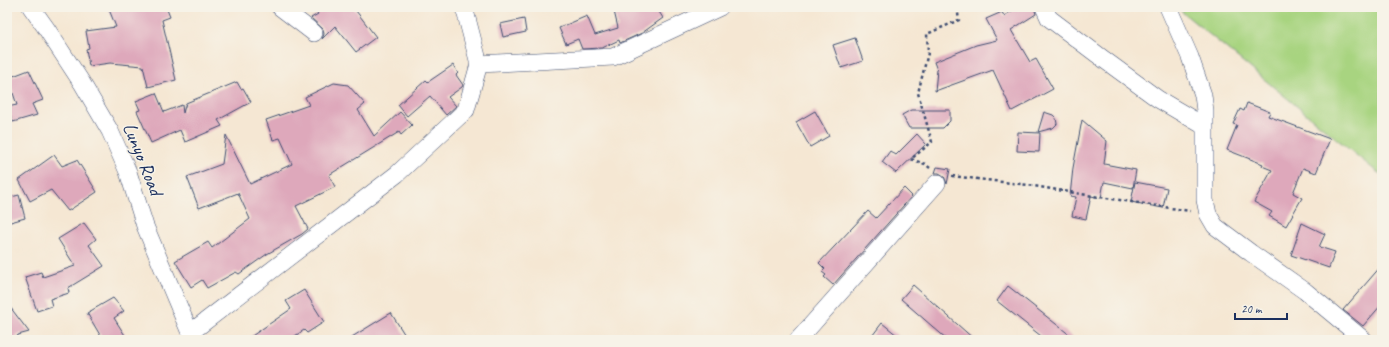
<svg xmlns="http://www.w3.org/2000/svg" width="1389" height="347" viewBox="0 0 1389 347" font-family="Caveat,sans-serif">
	<rect width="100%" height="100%" fill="#f7f3e8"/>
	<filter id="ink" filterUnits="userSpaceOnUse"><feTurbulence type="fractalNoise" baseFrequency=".025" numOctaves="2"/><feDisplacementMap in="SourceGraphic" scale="8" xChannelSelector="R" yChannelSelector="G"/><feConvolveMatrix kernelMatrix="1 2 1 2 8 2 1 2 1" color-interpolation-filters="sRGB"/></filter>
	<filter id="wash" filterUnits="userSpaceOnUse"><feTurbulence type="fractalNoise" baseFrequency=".012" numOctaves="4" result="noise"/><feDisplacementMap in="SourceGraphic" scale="16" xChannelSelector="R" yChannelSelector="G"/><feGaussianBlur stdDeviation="0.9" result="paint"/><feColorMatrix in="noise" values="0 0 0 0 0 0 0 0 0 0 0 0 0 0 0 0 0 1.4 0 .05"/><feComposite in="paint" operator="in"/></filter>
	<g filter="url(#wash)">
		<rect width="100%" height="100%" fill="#f5e7d3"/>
		<!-- green -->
		<polygon fill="#a8d480" stroke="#62826f" points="1176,7 1382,7 1382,175 1377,172"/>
		<g id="blocks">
			<!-- building -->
			<g fill="#dea8bb">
				<polygon points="108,7 166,7 170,17 162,20 176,80 148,87 143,66 110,63 89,66 86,49 89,48 86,31 116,27"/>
				<polygon points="313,7 353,7 376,37 356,52 335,26 322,39 324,34 323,29 311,18 318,14"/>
				<polygon points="613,7 656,7 663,18 642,33 620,43 619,40 602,48 582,49 578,39 566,44 559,28 587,16 595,35 618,28"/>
				<polygon points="1018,7 1034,7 1036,14 1011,30 1030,62 1036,59 1053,89 1012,111 993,70 935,91 937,70 934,62 976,45 997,40 986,19 1002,12 1004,16"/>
				<polygon points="524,19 526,32 503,37 500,24"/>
				<polygon points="855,38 863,61 841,68 833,45"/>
				<polygon points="453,65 458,73 456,75 463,85 462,87 448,97 456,106 446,115 430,96 407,116 398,105 426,80 428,82"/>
				<polygon points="29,70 43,100 32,104 37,115 13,122 7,107 17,105 8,78"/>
				<polygon points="237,82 241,89 243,88 251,102 218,120 222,126 185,142 180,130 151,143 137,111 140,110 136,101 156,93 164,112 182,105 183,113 186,103"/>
				<polygon points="334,83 348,85 365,104 358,110 374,136 400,112 412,125 401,135 399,132 329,175 335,187 296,206 308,229 302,234 267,254 239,274 236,272 207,288 202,280 191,287 175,261 208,242 212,248 250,219 238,193 199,208 187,177 222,164 226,135 250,184 292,164 280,138 273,140 266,120 309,105 305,97"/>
				<polygon points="1247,103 1270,112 1268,116 1330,139 1316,173 1303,168 1293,193 1302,198 1286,226 1269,216 1272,212 1254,202 1272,170 1262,166 1263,164 1227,150 1237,125 1233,124 1240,109 1244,111"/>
				<polygon points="911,110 950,110 950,121 943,128 909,128 902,115"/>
				<polygon points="815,111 829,136 810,147 796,122"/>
				<polygon points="1044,112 1053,115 1056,118 1057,124 1053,128 1038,132"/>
				<polygon points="1082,120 1107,141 1104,164 1136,170 1133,188 1104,182 1101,198 1091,196 1086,219 1072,216 1076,197 1070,196 1073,168"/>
				<polygon points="1018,132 1040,133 1039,152 1017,151"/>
				<polygon points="917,134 926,144 896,173 882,162 890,151 896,155"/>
				<polygon points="54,155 62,166 77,160 97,192 68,211 51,190 30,201 19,180"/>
				<polygon points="937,167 950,169 947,184 944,176 939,173 935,173"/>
				<polygon points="1135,182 1167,188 1163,208 1131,202"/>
				<polygon points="904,188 912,196 833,285 824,277 826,275 822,272 825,269 819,263 868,211 876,218"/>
				<polygon points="19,195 25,218 7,223 7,198"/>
				<polygon points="84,223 96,239 89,245 104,266 68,288 69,293 50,299 52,306 37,311 25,277 41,272 43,277 75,266 58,239"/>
				<polygon points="1302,223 1325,234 1319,247 1335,252 1329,268 1291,255"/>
				<polygon points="1382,265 1382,304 1363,326 1343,310"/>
				<polygon points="913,285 975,340 948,340 901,299"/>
				<polygon points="1008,286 1056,324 1076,340 1046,340 997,301"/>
				<polygon points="304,290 324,322 307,333 304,330 289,340 246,340 291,309 286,301"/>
				<polygon points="113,298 124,311 114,318 128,340 103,340 87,313"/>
				<polygon points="7,303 29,332 18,335 15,340 7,340"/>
				<polygon points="391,313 408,340 347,340"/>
				<polygon points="882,323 903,340 869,340"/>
			</g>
		</g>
	</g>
	<g filter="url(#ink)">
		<use href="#blocks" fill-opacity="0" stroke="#3c4b70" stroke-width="1"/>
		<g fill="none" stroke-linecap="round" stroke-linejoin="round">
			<!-- minor casing -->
			<g stroke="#3c4b70" stroke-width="18">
				<g id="minor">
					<polyline points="31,7 46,28 82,83 110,131 128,172 145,226 193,340"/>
					<polyline points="280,7 314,33"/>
					<polyline points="1044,7 1049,18 1106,61 1158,99 1204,126"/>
					<polyline points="1168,7 1190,57 1203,95 1205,111 1205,200 1208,214 1215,226 1251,253 1305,291 1364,340"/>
					<polyline points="479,64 613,57 720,7"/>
					<polyline points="190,333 397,174 466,110 479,64 464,7"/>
					<polyline points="798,340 937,183"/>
				</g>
			</g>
			<!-- path -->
			<g stroke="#3c4b70" stroke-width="2.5" stroke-dasharray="3 3" stroke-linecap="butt">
				<polyline points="930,168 925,164 911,159 932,142 918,93 928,53 927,34 959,20 957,7"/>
				<polyline points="952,176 1028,185 1087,195 1190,211"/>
			</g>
			<!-- minor -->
			<use href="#minor" stroke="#fff" stroke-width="17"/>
		</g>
	</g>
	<g text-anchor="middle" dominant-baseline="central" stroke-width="3" stroke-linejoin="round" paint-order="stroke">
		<!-- street labels -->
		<g font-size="20" fill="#1b2f5e" stroke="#f7f3e8">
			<text transform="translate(143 159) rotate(68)">Lunyo Road</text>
		</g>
	</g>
	<!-- margin -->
	<rect width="1389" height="347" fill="none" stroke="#f7f3e8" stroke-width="24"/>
	<!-- scale -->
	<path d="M1235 313v6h52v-6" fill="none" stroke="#1b2f5e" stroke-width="2"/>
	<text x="1241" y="313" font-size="12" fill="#1b2f5e" stroke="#f7f3e8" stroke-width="3" paint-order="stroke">20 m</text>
</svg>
